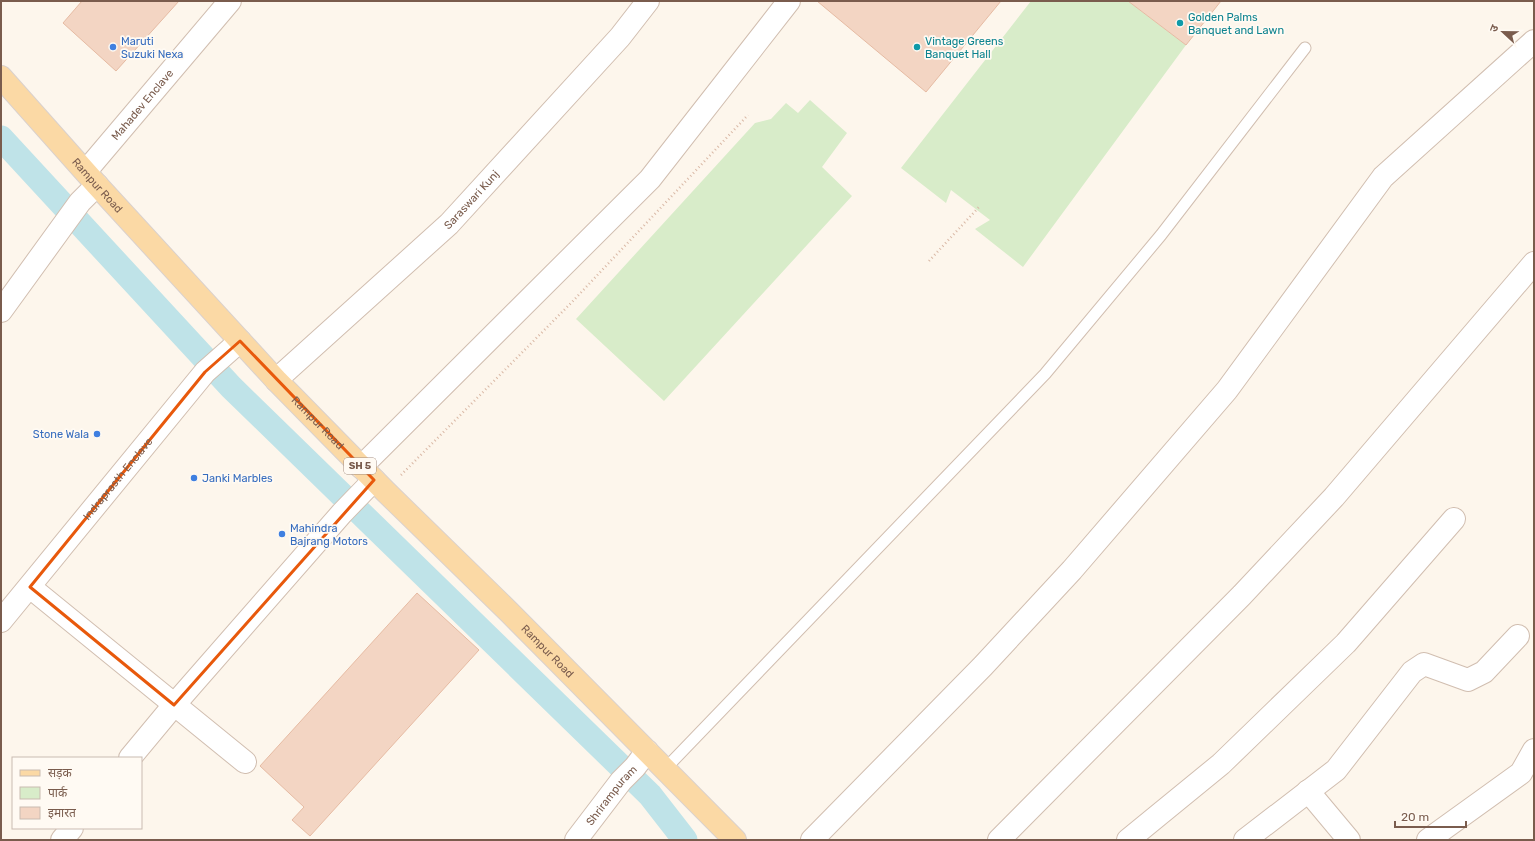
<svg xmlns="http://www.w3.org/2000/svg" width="1535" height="841" viewBox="0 0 1535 841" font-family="Rubik,'Noto Sans Devanagari',sans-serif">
	<rect width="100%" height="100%" fill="#fdf6ec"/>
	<!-- green -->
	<g fill="#d8ecc9">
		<polygon points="1031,1 1128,1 1186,45 1023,267 975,229 990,220 951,190 946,203 901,168"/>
		<polygon points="810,100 847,133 822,167 852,196 664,401 576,319 755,123 771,119 786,103 798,113"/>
	</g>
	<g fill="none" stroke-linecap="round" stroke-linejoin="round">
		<!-- canal -->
		<polyline stroke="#bfe3e8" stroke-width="25" points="1,138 231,387 650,795 685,840"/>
	</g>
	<!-- building -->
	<g fill="#f3d5c3" stroke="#e6bba3">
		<polygon points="82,1 179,1 116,71 63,23"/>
		<polygon points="817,1 1001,1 926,92"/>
		<polygon points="1128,1 1221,1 1186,45"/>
		<polygon points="417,593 479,650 310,836 292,820 304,807 260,766"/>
	</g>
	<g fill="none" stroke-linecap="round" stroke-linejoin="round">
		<!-- lane casing -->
		<g stroke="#d1beb0" stroke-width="13">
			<polyline id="lane" points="665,769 1045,374 1161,235 1305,48"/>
		</g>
		<!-- street casing -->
		<g stroke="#d1beb0" stroke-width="24">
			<g id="street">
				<path id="s1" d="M86 171 230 1"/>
				<polyline points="1,311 80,202 97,185"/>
				<path id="s2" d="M276 380 449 224 620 37 648 1"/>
				<polyline points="361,467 650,179 789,1"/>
				<polyline points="30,587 245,762"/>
				<path id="s3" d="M1 621 205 372 240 341"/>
				<polyline points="130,758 174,705 342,513 374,480"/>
				<polyline points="1308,791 1349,840"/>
				<polyline points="62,840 72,828"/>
				<path id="s4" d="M576 840 621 781 635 767 647 751"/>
				<polyline points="812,840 983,666 1072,570 1227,390 1383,177 1534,41"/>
				<polyline points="999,840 1242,595 1334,497 1534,263"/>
				<polyline points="1128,840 1221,764 1346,643 1454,519"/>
				<polyline points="1245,840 1336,770 1412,672 1424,664 1468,680 1484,672 1518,636"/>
				<polyline points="1428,840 1521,773 1534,750"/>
			</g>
		</g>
		<!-- primary casing -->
		<g stroke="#dad1cd" stroke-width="24">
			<g id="primary">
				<path id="s5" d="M1 77 97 185 276 380 385 491 509 612 735 840"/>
			</g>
		</g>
		<!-- path -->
		<g stroke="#d9b8a5" stroke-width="2.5" stroke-dasharray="1 3" stroke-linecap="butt">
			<polyline points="929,261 979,207"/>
			<polyline points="401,475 573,301 748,115"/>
		</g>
		<!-- lane -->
		<use href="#lane" stroke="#fff" stroke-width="11"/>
		<!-- street -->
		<use href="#street" stroke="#fff" stroke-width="22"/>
		<!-- primary -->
		<use href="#primary" stroke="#fbd9a5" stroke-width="22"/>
	</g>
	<!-- marked area -->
	<path fill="none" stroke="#e8590c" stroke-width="3" stroke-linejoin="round" d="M240 341 374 480 174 705 30 587 205 372Z"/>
	<!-- markers -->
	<g fill="#0f9aa8" stroke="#fffaf3" stroke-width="1.5">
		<circle cx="1180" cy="23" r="4"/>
		<circle cx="917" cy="47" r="4"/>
	</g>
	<g fill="#3f7fe0" stroke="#fffaf3" stroke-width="1.5">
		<circle cx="113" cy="47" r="4"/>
		<circle cx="97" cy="434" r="4"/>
		<circle cx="194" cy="478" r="4"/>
		<circle cx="282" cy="534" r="4"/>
	</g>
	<g text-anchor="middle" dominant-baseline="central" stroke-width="3.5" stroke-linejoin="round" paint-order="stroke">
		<!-- shield labels -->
		<rect fill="#fffaf3" stroke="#a28b7f" stroke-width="1" x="344" y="458" width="32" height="16" rx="3"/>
		<g font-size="10" font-weight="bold" fill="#7a5c4d">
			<text x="360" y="466">SH 5</text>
		</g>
		<!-- culture labels -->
		<g font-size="11" fill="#0d838f" stroke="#fffaf3" text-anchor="start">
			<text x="1188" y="17">Golden Palms<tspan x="1188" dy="13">Banquet and Lawn</tspan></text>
			<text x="925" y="41">Vintage Greens<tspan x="925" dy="13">Banquet Hall</tspan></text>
		</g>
		<!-- shop labels -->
		<g font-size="11" fill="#366cbe" stroke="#fffaf3" text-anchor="start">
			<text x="121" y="41">Maruti<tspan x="121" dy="13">Suzuki Nexa</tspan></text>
			<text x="89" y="434" text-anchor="end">Stone Wala</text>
			<text x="202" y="478">Janki Marbles</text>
			<text x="290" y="528">Mahindra<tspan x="290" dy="13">Bajrang Motors</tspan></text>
		</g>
		<!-- street labels -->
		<g font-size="11" fill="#7a5c4d" stroke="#fffaf3">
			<text stroke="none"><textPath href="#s1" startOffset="87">Mahadev Enclave</textPath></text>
			<text stroke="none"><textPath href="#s5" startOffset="145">Rampur Road</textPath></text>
			<text stroke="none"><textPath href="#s2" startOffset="266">Saraswari Kunj</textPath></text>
			<text stroke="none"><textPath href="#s5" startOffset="469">Rampur Road</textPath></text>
			<text stroke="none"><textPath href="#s3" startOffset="184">Indraprasth Enclave</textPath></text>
			<text stroke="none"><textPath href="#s5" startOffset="793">Rampur Road</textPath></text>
			<text stroke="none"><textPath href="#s4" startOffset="57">Shrirampuram</textPath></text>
		</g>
	</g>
	<!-- border -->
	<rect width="1535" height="841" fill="none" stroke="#7a5c4d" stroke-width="4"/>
	<!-- legend -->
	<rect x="12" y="757" width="130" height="72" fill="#fffaf3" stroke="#cabbb1"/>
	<rect x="20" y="770" width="20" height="6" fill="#fbd9a5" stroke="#cabbb1"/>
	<text x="48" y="777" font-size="12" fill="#7a5c4d">सड़क</text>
	<rect x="20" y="787" width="20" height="12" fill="#d8ecc9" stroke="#cabbb1"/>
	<text x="48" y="797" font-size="12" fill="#7a5c4d">पार्क</text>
	<rect x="20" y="807" width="20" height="12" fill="#f3d5c3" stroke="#cabbb1"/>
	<text x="48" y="817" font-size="12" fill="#7a5c4d">इमारत</text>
	<!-- north arrow -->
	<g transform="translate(1503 32) rotate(292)" stroke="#fffaf3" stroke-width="3" paint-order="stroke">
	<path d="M0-3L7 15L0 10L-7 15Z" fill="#7a5c4d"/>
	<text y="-6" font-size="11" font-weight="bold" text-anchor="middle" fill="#7a5c4d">उ</text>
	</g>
	<!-- scale -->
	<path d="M1395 821v6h71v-6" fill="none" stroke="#7a5c4d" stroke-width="2"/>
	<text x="1401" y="821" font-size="12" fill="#7a5c4d" stroke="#fffaf3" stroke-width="3" paint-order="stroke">20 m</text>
</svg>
